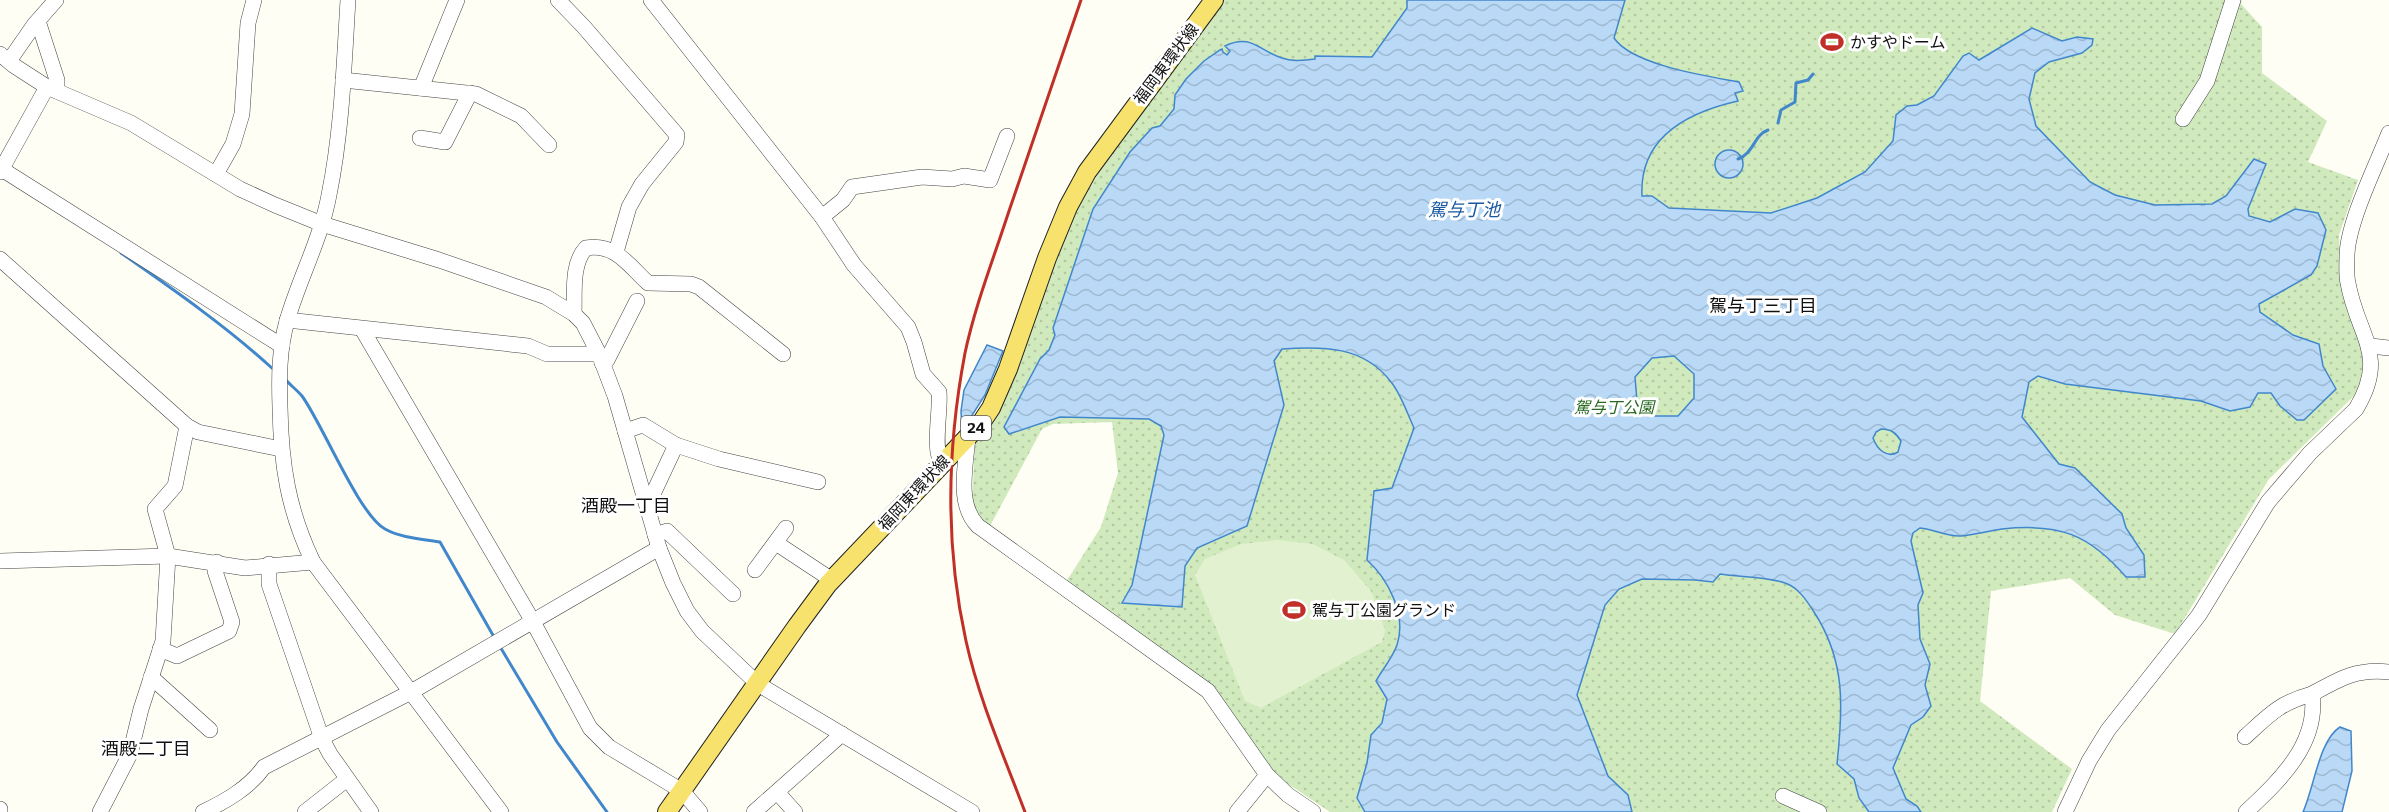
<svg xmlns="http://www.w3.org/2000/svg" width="2389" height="812" viewBox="0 0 2389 812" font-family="Bitter,'Noto Sans JP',serif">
	<defs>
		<pattern id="park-dots" width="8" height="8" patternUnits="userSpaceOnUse" patternTransform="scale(1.5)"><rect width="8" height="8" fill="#d0eabd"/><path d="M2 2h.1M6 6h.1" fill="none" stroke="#b2c8a1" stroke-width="1.8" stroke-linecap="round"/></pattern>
		<pattern id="water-waves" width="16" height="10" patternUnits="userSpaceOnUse" patternTransform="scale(1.5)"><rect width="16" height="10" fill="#b9d9f6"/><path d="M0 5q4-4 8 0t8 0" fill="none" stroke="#9eb9d2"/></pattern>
	</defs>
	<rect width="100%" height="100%" fill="#fffef4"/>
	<!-- park -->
	<polygon fill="url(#park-dots)" points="1220,0 2242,0 2241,4 2262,27 2262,73 2327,121 2308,162 2358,180 2339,235 2341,286 2357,332 2367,373 2358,392 2269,479 2175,634 2115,615 2070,578 1991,591 1980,701 2072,769 2052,812 1330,812 1269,771 1210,690 1064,585 1101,527 1118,473 1112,422 1053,424 1042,429 989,528 972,506 975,440 1070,220 1125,130"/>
	<!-- pitch -->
	<polygon fill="#e2f1cf" points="1278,540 1313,544 1344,560 1371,591 1385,630 1382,642 1261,708 1245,701 1195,575 1205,559 1241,544"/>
	<!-- water -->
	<g fill="url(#water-waves)" stroke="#4187cc" stroke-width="1.5" fill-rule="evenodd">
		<path d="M1407 0H1625L1614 38C1632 65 1707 76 1739 82L1743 91 1735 93 1738 101C1689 112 1639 137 1642 196H1652L1669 208 1771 213 1817 198 1865 172 1893 141 1896 115 1907 106 1917 105 1934 96 1963 56 1969 53 1979 60 2032 28 2062 41 2077 37 2093 39 2092 45 2082 53 2049 62 2035 73 2029 99 2036 126 2090 182 2115 195 2155 205 2212 204 2226 196 2254 159 2266 164 2248 209 2249 216 2270 222 2295 209 2318 213 2326 230 2317 266 2311 275 2259 304 2260 312 2293 335 2319 344 2323 366 2336 389 2304 420H2297L2280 406 2271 393H2258L2250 407 2230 411 2201 401 2065 384 2038 376 2029 382 2022 417 2059 464 2075 468 2122 514 2126 528 2144 555 2145 577H2126C2089 534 2059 523 2002 529 1989 531 1975 535 1961 536 1947 537 1934 529 1920 528L1913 533 1911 541 1923 593 1918 605 1920 639 1930 664 1925 685 1931 706 1923 717 1911 725 1893 768 1906 799 1917 806 1921 812H1869L1859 798 1854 779 1837 764C1843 708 1846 661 1814 612 1807 601 1798 587 1785 583 1769 577 1738 577 1720 574L1713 582 1695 580 1642 579 1619 589 1605 605 1577 695 1608 776 1628 795 1632 812H1365L1357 798 1367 763 1371 735 1382 723 1387 699 1376 681C1382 670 1393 657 1397 645 1407 615 1388 579 1367 560L1374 491 1392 488 1414 428C1407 413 1401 394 1391 382 1364 346 1323 346 1282 349L1274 361 1284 405 1247 526 1197 548 1185 566 1182 607 1122 603 1132 585 1164 435 1161 426 1149 419 1060 417 1009 434 1004 427 1040 359 1049 350 1055 335 1053 328 1093 209 1130 152 1152 128 1160 126 1174 109 1175 95 1186 79 1204 61 1220 50 1222 49 1223 52 1227 55 1230 51 1225 46C1251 33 1259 51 1282 58 1293 62 1304 60 1315 59V56L1372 57 1407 8ZM1674 356 1694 374V398L1678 416H1654L1637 401 1635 377 1652 358ZM1881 429C1891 429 1896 433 1901 441L1898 452C1887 459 1877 449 1873 438L1876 432Z"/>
		<circle cx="1729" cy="164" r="14"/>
		<polygon points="987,345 1003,351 985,395 962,431 961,411 964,390"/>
		<path d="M2340 727 2351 731 2352 771 2342 812H2303C2314 788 2319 740 2340 727Z"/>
	</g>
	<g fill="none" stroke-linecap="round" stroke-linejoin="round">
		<!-- stream -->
		<g stroke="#4187cc" stroke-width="3">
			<polyline points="1778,123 1781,110 1795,102 1796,83 1808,80 1813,74"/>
			<path d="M1738 159C1754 153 1754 135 1768 130"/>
			<path d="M121 253C174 290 226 326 273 369"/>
			<path d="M285 379C290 385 297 390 302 396 322 423 359 515 385 529 401 538 422 539 440 542L494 637"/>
			<polyline points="499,645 557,742 607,812"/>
		</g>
		<!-- minor casing -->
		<g stroke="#434343" stroke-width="16">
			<g id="minor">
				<path d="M348 0C344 65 342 131 329 195 321 239 299 279 287 321 279 349 279 378 280 407 281 464 288 510 313 562L501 812"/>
				<polyline points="558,0 584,27 677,135 676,142 642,184 629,207 616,252"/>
				<path d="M651 0 822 217 854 265 908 327 914 342 923 374 939 392C941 410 932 450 942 463"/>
				<polyline points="38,21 57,80 57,91"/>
				<polyline points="0,54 13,65 47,87 131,123 240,189 275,205 322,224 439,260 546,297 574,314 583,323 599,354 615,396 659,548 673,583 687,611 702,631 758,684 972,812"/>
				<polyline points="9,61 34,25 56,0"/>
				<polyline points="343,80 476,94 521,116 549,145"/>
				<polyline points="421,88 457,0"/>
				<polyline points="2183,119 2207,81 2233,0"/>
				<polyline points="420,138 445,142 470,93"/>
				<polyline points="0,168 282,346"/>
				<polyline points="0,172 47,87"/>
				<polyline points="216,174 233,144 242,114 248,23 254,0"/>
				<polyline points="822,217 843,200 852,187 922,177 952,179 964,176 990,180 1007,136"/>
				<polyline points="0,259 187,426 198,432 281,449"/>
				<path d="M574 314C575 293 571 264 586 248 616 243 629 266 648 283L691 284 699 287 783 354"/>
				<polyline points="287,320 528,346 547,354 599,354"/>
				<polyline points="362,329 532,620 590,728 609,747 682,791 700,812"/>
				<polyline points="2371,346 2389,348"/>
				<polyline points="602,363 607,360 637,301"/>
				<polyline points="625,431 643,425 676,445 719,459 818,482"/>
				<path d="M968 436C966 465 956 504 978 526L1208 691 1267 775 1288 795 1313 812"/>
				<polyline points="645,498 653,494 676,445"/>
				<polyline points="655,535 667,531 733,594"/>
				<polyline points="776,543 832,580"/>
				<polyline points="0,561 168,556 245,568 313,562"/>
				<polyline points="269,564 269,584 322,739 330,754 371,812"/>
				<polyline points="755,570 786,528"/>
				<polyline points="160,649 177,656 229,631 232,622 215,571 217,562"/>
				<polyline points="151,677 210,730"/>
				<path d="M2245 737C2269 715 2279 703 2312 694"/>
				<polyline points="777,792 795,812"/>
				<polyline points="1783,796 1819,812"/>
				<polyline points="0,809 0,812"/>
				<polyline points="100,812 130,754 141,709 163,641 168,556 155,509 175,486 187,426"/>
				<path d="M203 812C226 801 249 788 264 767L411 692 659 548"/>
				<polyline points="305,812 347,779"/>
				<polyline points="754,812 842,734"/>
				<polyline points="1237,812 1267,775"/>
				<path d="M2065 812 2089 761 2108 730 2199 615 2268 502 2310 453 2356 409C2389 355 2357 335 2348 283 2346 275 2347 264 2347 255 2348 222 2376 166 2389 133"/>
				<path d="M2246 812C2279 781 2319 744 2312 694 2339 679 2357 668 2389 672"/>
			</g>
		</g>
		<!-- major casing -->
		<g stroke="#212121" stroke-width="20">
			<polyline id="major" points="667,812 797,626 828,584 981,423 991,408 1008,369 1047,258 1068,207 1087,172 1214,0"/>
		</g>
		<!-- minor -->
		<use href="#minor" stroke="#fff" stroke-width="15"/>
		<!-- major -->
		<use href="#major" stroke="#f6e26c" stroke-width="18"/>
		<!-- rail -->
		<path stroke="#c03029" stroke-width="3" d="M1025 812C1004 756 979 700 966 641 945 546 947 448 965 353 975 306 993 260 1008 214 1032 143 1057 72 1081 0"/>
	</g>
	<!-- icons -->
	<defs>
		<g id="stadium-bare" transform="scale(1.8)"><path d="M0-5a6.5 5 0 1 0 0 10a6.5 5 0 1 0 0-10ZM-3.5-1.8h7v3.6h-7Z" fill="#c03029" stroke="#fff" stroke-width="2.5" paint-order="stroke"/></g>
	</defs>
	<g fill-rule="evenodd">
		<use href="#stadium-bare" x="1832" y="42"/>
		<use href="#stadium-bare" x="1294" y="610"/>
	</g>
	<g text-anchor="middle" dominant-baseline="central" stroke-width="6" stroke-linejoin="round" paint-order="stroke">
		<!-- shield labels -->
		<rect fill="#fff" stroke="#585858" stroke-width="1.5" x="961" y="416" width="30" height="24" rx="4.5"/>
		<g font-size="15" font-weight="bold" fill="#101010">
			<text x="976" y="428">24</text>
		</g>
		<!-- poi labels -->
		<g font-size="16" fill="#101010" stroke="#fff" text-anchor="start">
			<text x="1850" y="42">かすやドーム</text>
			<text x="1312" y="610">駕与丁公園グランド</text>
		</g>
		<!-- street labels -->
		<g font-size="16" fill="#101010" stroke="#fff">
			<text transform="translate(1166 64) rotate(-53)">福岡東環状線</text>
			<text transform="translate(914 493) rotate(-47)">福岡東環状線</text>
		</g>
		<!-- park labels -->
		<g font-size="16" font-style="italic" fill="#286920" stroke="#fff">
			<text x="1614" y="407">駕与丁公園</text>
		</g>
		<!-- water labels -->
		<g font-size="18" font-style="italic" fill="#1959a2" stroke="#fff">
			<text x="1464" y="210">駕与丁池</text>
		</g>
		<!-- neighbourhood labels -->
		<g font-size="18" fill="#101010" stroke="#fff">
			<text x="1763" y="306">駕与丁三丁目</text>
			<text x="626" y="506">酒殿一丁目</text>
			<text x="146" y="749">酒殿二丁目</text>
		</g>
	</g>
</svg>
